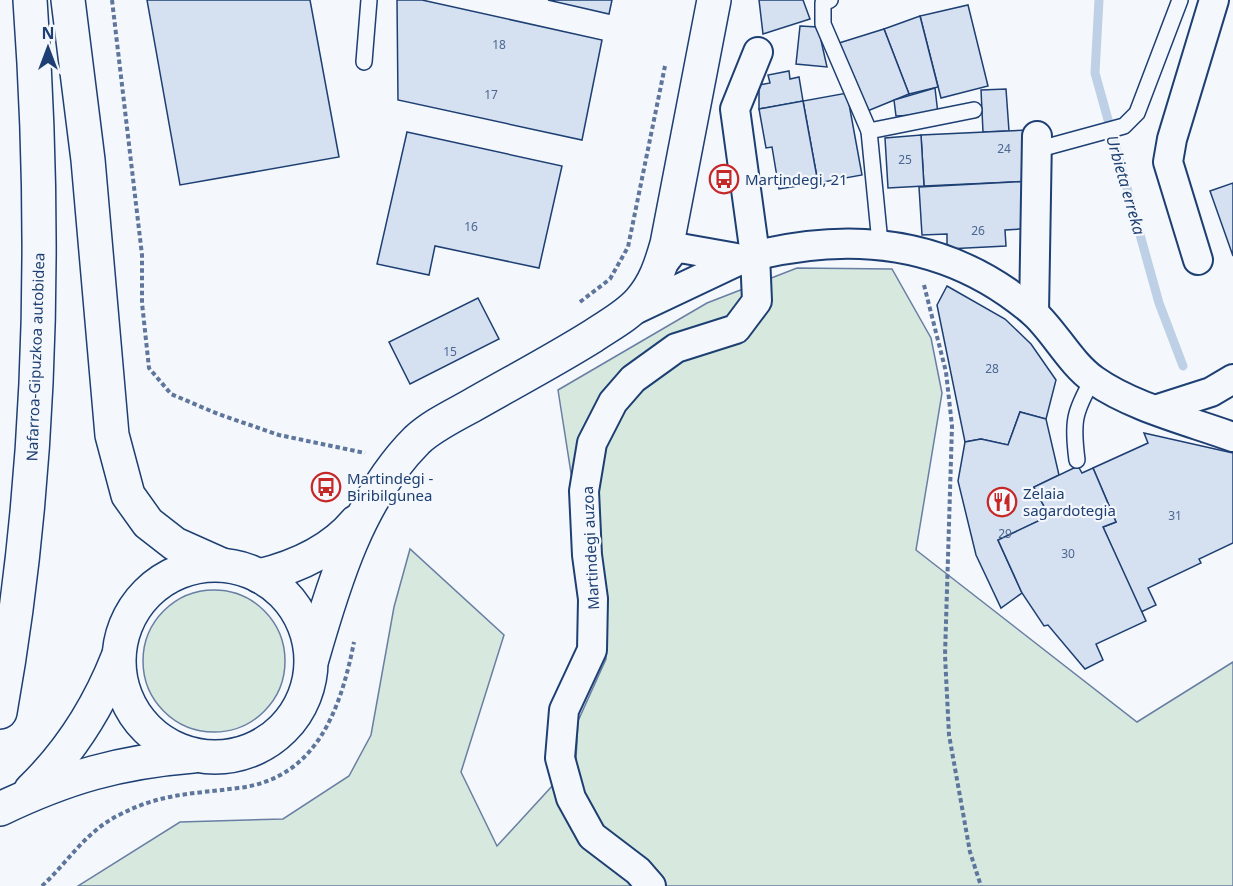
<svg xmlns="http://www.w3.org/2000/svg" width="1233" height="886" viewBox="0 0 1233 886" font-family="'Noto Sans',sans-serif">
	<rect width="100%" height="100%" fill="#f4f7fb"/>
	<!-- green -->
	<g fill="#d7e8df" stroke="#687fa3" stroke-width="1.5">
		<polygon points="797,268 892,269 931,338 942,393 916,550 1137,722 1233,662 1233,886 78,886 180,822 283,819 349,776 371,735 394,607 410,549 504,635 461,772 497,846 576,760 578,721 606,659 605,578 574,492 558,390 707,303"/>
		<circle cx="214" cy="661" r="71"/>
	</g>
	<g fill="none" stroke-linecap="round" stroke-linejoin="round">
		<!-- stream -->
		<polyline stroke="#bed0e5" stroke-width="9" points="1099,0 1095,73 1159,303 1183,366"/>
	</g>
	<!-- building -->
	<g fill="#d5e0f0" stroke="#1d3f73" stroke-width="1.5">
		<polygon points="147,0 310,0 339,157 180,185"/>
		<polygon points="397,0 422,0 602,40 582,140 398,100"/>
		<polygon points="548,0 612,0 609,14"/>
		<polygon points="759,0 803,0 810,19 763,34"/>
		<polygon points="968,5 988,86 941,98 920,16"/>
		<polygon points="920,16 938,87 909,94 884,29"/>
		<polygon points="800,26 818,27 827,67 796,64"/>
		<polygon points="884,29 909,94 865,112 839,43"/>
		<polygon points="789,71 790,79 799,77 803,101 759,109 759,85 770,83 768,75"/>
		<polygon points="935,88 938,114 896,116 894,100"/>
		<polygon points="1006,89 1009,131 983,132 981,90"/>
		<polygon points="847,93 862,175 818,183 803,101"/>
		<polygon points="803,101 818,183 779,189 772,147 766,148 759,109"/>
		<polygon points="1029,130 1033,181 924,186 921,135"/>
		<polygon points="407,132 562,166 539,268 435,246 429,275 377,264"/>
		<polygon points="921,135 924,186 888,188 885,138"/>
		<polygon points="1033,181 1035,228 1005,230 1006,246 947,249 947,234 922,235 919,187"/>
		<polygon points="1233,183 1233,256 1210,191"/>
		<polygon points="947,286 1005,319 1031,344 1056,380 1046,419 1020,412 1008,445 981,439 965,442 937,305"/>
		<polygon points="478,298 499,339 410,384 389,342"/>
		<polygon points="1020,412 1046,419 1059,475 1034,487 1049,516 998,540 1022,593 1001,608 976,555 958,481 965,442 981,439 1008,445"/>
		<polygon points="1144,433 1233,453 1233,543 1199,559 1201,563 1148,588 1156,605 1141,612 1103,527 1116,522 1093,468 1148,443"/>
		<polygon points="1078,466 1082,473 1093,468 1116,522 1103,527 1146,621 1096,644 1103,660 1085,669 1048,625 1044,626 1022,593 998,540 1049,516 1034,487"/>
	</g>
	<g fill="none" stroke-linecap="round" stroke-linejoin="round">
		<!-- service casing -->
		<g stroke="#1d3f73" stroke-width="18">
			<g id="service">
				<polyline points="830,0 823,3 823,24 869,131"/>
				<polyline points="364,62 369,0"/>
				<polyline points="1036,150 1124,126 1137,113 1180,0"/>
				<polyline points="880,243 869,131 974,110"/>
				<path d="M1077 460C1072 422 1074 412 1093 379"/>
			</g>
		</g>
		<!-- minor casing -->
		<g stroke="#1d3f73" stroke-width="32">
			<g id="minor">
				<polyline points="1198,260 1168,162 1172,139 1214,0"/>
				<polyline points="661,266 672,252 680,248 742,259"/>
				<path d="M630 312 742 259C847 230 948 239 1033 312 1055 332 1070 363 1094 380 1132 407 1189 421 1233 437"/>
				<polyline points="1034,313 1037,136"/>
				<polyline points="1158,409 1211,392 1233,379"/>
				<polyline points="651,886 638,871 592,836 571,798 560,758 564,710 592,650 593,599 587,555 584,491 592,443 613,402 633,379 676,348 736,329 757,301 755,255 735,109 758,52"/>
			</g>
		</g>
		<!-- secondary casing -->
		<g stroke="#1d3f73" stroke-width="36">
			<g id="secondary">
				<circle cx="215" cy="661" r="96"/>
				<path d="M259 576C296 567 331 552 356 522"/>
				<path d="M312 659C334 582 359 498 417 440 432 426 453 416 471 406 511 383 553 361 593 336 609 325 627 316 640 301 655 284 661 265 667 244L714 0"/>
				<path d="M31 790C70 752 98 708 118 657"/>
				<path d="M0 809C67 777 119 762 193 756"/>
			</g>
		</g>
		<!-- motorway casing -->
		<g stroke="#1d3f73" stroke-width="36">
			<g id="motorway">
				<polyline points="68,0 88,160 112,435 128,495 148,523 175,544 222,565"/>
				<path d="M0 712C42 478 47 237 30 0"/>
			</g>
		</g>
		<!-- path -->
		<g stroke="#5e769c" stroke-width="4" stroke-dasharray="4.5 3" stroke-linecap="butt">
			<polyline points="112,0 142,255 142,303 149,368 171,394 218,414 279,435 365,453"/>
			<polyline points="924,285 946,372 952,426 945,655 949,735 970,852 981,886"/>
			<polyline points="580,302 610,279 628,247 665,66"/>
			<path d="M42 886C69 861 85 832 119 815 161 793 193 794 238 788 317 779 341 708 354 642"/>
		</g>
		<!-- service -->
		<use href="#service" stroke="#f4f7fb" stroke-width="15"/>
		<!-- minor -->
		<use href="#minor" stroke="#f4f7fb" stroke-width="28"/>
		<!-- secondary -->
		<use href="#secondary" stroke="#f4f7fb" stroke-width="33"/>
		<!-- motorway -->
		<use href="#motorway" stroke="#f4f7fb" stroke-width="33"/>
	</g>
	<!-- icons -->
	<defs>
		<g id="bus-ring" transform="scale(1.5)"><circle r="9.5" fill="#f4f7fb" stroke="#c62828" stroke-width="1.5"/><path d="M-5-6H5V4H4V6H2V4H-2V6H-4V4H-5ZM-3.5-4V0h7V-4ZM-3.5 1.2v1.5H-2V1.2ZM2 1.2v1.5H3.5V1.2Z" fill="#c62828"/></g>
		<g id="restaurant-ring" transform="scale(1.5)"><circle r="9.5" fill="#f4f7fb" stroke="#c62828" stroke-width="1.5"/><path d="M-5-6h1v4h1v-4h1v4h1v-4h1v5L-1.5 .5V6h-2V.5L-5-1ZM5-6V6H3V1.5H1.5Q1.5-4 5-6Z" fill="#c62828"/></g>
	</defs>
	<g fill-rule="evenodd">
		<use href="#bus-ring" x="724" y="179"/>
		<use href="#bus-ring" x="326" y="487"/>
		<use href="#restaurant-ring" x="1002" y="502"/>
	</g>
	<g text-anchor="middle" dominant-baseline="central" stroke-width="4.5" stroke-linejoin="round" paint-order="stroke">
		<!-- number labels -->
		<g font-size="12" fill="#4b6792">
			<text x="499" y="44">18</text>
			<text x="491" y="94">17</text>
			<text x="1004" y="148">24</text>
			<text x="905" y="159">25</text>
			<text x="471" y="226">16</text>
			<text x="978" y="230">26</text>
			<text x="450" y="351">15</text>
			<text x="992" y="368">28</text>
			<text x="1175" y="515">31</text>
			<text x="1005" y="533">29</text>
			<text x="1068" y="553">30</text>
		</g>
		<!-- poi labels -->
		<g font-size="15" fill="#1d3f73" stroke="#f4f7fb" text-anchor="start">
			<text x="745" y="179">Martindegi, 21</text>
			<text x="347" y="478">Martindegi -<tspan x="347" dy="17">Biribilgunea</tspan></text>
			<text x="1023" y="493">Zelaia<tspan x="1023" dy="17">sagardotegia</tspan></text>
		</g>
		<!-- street labels -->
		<g font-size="15" fill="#1d3f73" stroke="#f4f7fb">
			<text transform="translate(35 357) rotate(-88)">Nafarroa-Gipuzkoa autobidea</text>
			<text transform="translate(590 548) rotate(-93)">Martindegi auzoa</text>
		</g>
		<!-- water labels -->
		<g font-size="16" font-style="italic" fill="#1d3f73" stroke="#f4f7fb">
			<text transform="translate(1126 185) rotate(74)">Urbieta erreka</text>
		</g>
	</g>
	<!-- north arrow -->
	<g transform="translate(48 48)" stroke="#f4f7fb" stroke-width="4.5" paint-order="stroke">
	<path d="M0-4.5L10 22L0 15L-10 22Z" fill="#1d3f73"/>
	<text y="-9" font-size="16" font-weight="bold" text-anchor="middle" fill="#1d3f73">N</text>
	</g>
</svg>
